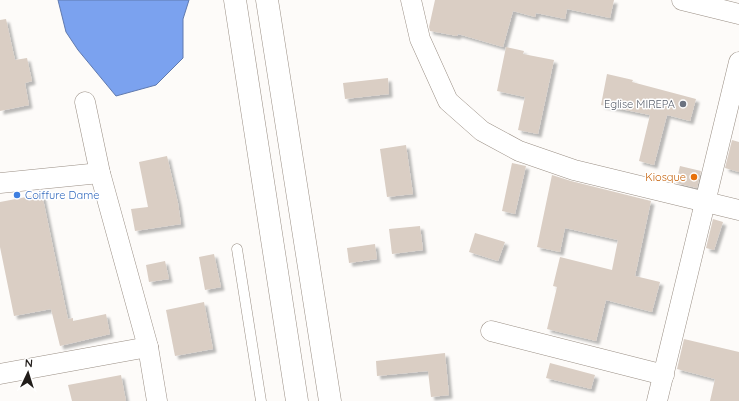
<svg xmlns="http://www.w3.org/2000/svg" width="739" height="401" viewBox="0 0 739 401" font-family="Quicksand,sans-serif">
	<defs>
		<filter id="shadow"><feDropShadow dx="3.5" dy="3.5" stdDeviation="1" flood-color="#0004"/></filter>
	</defs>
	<rect width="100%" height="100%" fill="#fdfbf9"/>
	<!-- water -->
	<polygon fill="#7ba2ef" stroke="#607aaf" points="58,0 189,0 183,19 183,58 156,85 116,96 78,50 66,32"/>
	<!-- building -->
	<g fill="#dacec4" filter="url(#shadow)">
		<polygon points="435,0 614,0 610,18 567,9 565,19 536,13 535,17 513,11 503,47 458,34 457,36 430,31 429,27"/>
		<polygon points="6,19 15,60 27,58 32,81 25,83 29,105 0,111 0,20"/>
		<polygon points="506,47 524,51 523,54 554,60 538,134 518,130 525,97 497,91"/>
		<polygon points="607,74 633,80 632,82 696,99 690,121 667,115 654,165 639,161 650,115 601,105"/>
		<polygon points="388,78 389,94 345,99 343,83"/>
		<polygon points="732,140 739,142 739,172 725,168"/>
		<polygon points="406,145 413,194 387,197 380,149"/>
		<polygon points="167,156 178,203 181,224 135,231 131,209 148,207 139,162"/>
		<polygon points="512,163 526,166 515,214 502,211"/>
		<polygon points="680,166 701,171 697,188 676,183"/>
		<polygon points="552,175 571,181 651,201 635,276 660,282 652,312 606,300 596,341 547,329 557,287 553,286 560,257 612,270 618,240 565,228 560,252 537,247"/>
		<polygon points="42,194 68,319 73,318 73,321 106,314 110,334 60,346 51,309 14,316 0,247 0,202"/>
		<polygon points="713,219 723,222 714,250 706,248"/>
		<polygon points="420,226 423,250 392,254 389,229"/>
		<polygon points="475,233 505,242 498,261 469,252"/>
		<polygon points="375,244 377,259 349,263 347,248"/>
		<polygon points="214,254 221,287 205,290 199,257"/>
		<polygon points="165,261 169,279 149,282 146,265"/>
		<polygon points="204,302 213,349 175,356 166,310"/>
		<polygon points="684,339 739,352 739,401 710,401 715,379 677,369"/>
		<polygon points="445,353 449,395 431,397 428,371 377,376 376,361"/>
		<polygon points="550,363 595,375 591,389 546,378"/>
		<polygon points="121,375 126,401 72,401 68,385"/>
	</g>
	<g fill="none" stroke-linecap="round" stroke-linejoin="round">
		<!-- service casing -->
		<g stroke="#9a8f85" stroke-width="11">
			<polyline id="service" points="237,249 261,401"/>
		</g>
		<!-- minor casing -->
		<g stroke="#9a8f85" stroke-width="21">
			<g id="minor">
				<polyline points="411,0 420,39 448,101 482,131 519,151 574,170 739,210"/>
				<polyline points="682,0 739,14"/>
				<polyline points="85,102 100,173 148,347 157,401"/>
				<polyline points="0,183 100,173"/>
				<polyline points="491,331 664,375"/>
				<polyline points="0,374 148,347"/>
				<polyline points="657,401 739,62"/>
			</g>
		</g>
		<!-- primary casing -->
		<g stroke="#9a8f85" stroke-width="23">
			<g id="primary">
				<polyline points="235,0 297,401"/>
				<polyline points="267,0 330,401"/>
			</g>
		</g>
		<!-- service -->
		<use href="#service" stroke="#fff" stroke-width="10"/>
		<!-- minor -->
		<use href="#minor" stroke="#fff" stroke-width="20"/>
		<!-- primary -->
		<use href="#primary" stroke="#fff" stroke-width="22"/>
	</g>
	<!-- markers -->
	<circle fill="#6b7280" stroke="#fff" stroke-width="1.5" cx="683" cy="104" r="4"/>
	<circle fill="#e8710a" stroke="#fff" stroke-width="1.5" cx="694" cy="177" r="4"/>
	<circle fill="#3f7fe0" stroke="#fff" stroke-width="1.5" cx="17" cy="195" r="4"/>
	<g text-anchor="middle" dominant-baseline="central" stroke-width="3" stroke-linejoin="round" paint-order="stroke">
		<!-- worship labels -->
		<g font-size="11" fill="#5b616d" stroke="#fff" text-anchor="end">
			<text x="675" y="104">Eglise MIREPA</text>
		</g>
		<!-- food labels -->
		<g font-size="11" fill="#c56008" stroke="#fff" text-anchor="end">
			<text x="686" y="177">Kiosque</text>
		</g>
		<!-- shop labels -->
		<g font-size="11" fill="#366cbe" stroke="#fff" text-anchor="start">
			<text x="25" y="195">Coiffure Dame</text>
		</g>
	</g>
	<!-- north arrow -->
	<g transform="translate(28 373) rotate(4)" stroke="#ffffff" stroke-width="3" paint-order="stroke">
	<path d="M0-3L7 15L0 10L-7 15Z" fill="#211d1a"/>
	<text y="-6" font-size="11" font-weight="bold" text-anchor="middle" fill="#211d1a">N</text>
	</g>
</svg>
